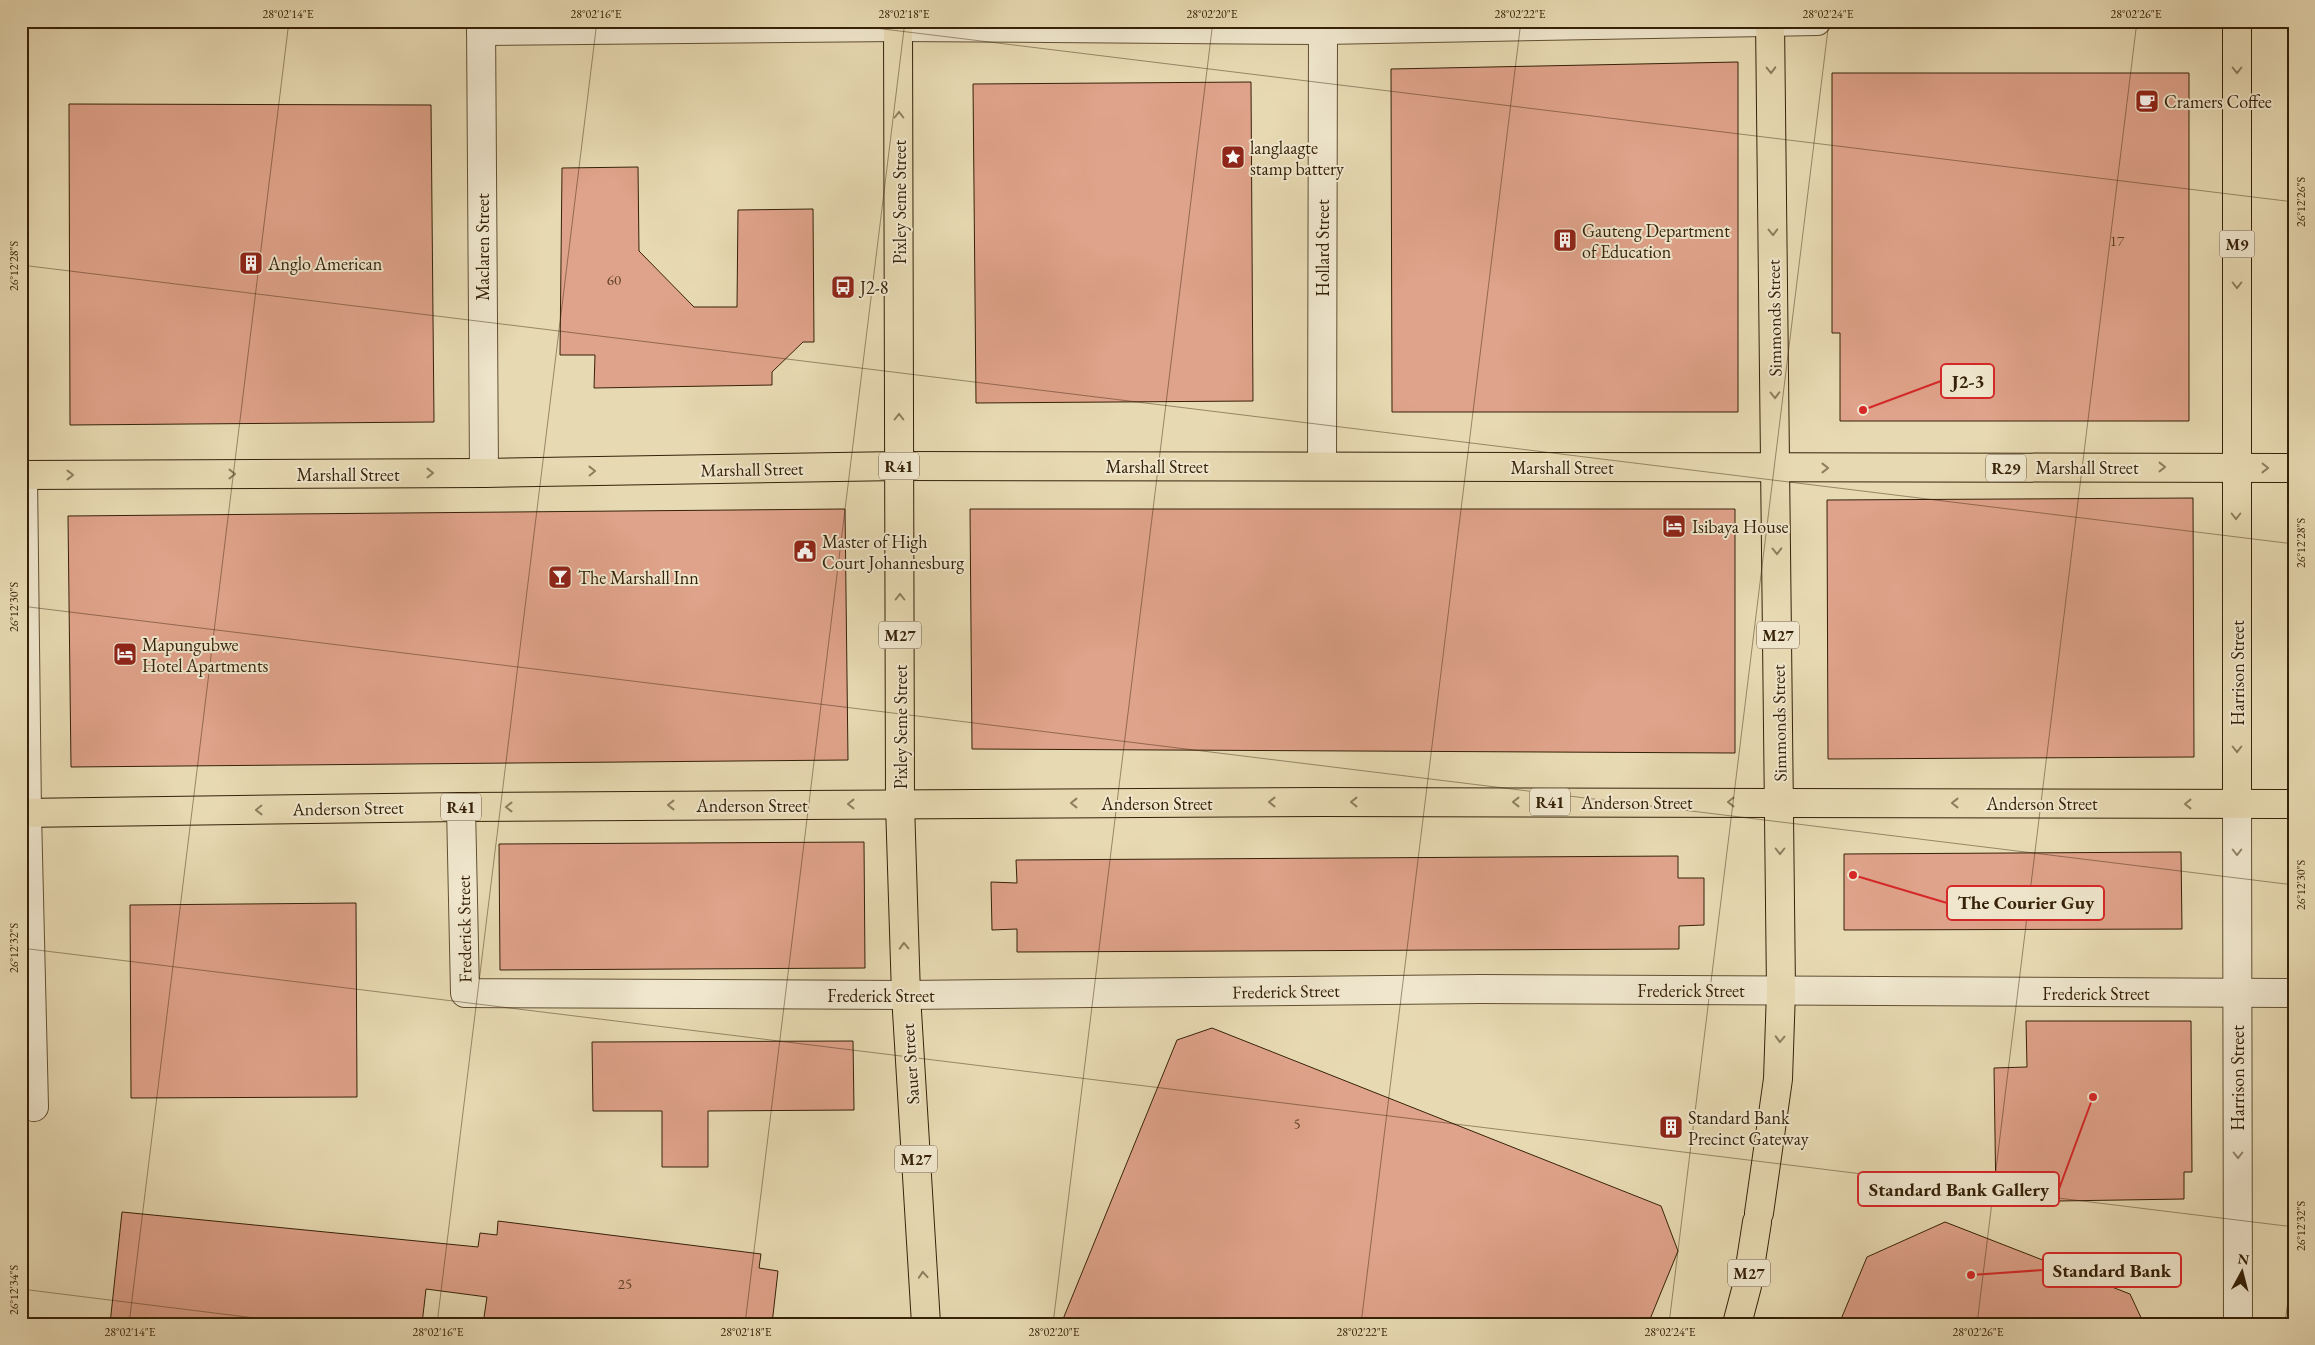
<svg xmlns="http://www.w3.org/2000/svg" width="2315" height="1345" viewBox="0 0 2315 1345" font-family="'EB Garamond',serif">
	<rect width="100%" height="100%" fill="#e7d9b2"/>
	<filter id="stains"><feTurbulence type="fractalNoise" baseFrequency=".004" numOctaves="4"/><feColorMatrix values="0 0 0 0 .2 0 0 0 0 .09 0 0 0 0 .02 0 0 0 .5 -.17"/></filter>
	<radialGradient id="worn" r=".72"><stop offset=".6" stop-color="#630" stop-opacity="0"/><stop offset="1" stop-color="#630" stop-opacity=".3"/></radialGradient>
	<!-- building -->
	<g fill="#dfa28a" stroke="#362208">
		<polygon points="1738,62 1738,412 1392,412 1391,69"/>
		<polygon points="1832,73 2189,73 2189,421 1840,421 1840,333 1832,333"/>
		<polygon points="1251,82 1253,401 976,403 973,84"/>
		<polygon points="69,104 431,105 434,422 70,425"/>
		<polygon points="638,167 639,251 694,307 737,307 738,210 813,209 814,342 803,342 772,372 772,385 594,388 595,355 560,355 562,168"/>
		<polygon points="2193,498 2194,757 1828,759 1827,500"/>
		<polygon points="845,509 848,760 71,767 68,516"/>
		<polygon points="970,509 1735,509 1735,753 972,749"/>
		<polygon points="864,842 865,968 500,970 499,844"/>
		<polygon points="2181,852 2182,929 1844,930 1844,854"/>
		<polygon points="1678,856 1678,878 1704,878 1704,925 1679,926 1679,949 1017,952 1017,929 992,930 991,882 1017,883 1016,860"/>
		<polygon points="356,903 357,1097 131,1098 130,905"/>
		<polygon points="2026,1021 2191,1021 2192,1172 2184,1172 2184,1199 1996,1202 1994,1068 2027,1067"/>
		<polygon points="1212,1028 1661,1206 1678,1251 1648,1324 1061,1324 1177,1040"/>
		<polygon points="853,1041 854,1110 708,1111 708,1167 662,1167 662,1111 593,1111 592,1042"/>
		<polygon points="122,1212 478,1247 480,1233 497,1235 498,1221 761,1254 759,1268 778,1271 772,1324 483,1324 487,1297 426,1289 422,1324 110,1324"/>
		<polygon points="1945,1222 2130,1294 2144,1324 1839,1324 1867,1257"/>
	</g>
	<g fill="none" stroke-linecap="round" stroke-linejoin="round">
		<!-- minor casing -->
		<g stroke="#625032" stroke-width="30">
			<g id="minor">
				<polyline points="481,21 484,473"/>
				<polyline points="481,31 898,27 1323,30 1817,21"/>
				<polyline points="1322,466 1323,30"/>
				<polyline points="23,475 27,813 34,1107"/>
				<polyline points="2237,804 2238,1324"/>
				<polyline points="461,807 465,993 906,995 1480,989 2294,993"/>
			</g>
		</g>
		<!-- major casing -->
		<g stroke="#362208" stroke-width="30">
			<g id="major">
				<polyline points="898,21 900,804 906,995 926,1324"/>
				<polyline points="21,475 484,473 899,466 2294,468"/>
				<polyline points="2237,804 2237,21"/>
				<polyline points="21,813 461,807 1320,802 2294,804"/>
				<polyline points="1759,1213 1778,1079 1781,991 1770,21"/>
				<polyline points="1737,1324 1747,1286 1757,1222"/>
			</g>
		</g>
		<!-- minor -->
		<use href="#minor" stroke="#efe6cd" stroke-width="28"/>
		<!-- major -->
		<use href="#major" stroke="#e7d9b2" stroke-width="28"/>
	</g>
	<!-- one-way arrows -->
	<defs><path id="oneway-chevron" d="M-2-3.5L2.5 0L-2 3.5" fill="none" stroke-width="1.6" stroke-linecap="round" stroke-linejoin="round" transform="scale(1.25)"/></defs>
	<g stroke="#8e7e5d">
		<use href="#oneway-chevron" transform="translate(1771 70) rotate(89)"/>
		<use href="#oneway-chevron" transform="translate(2237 70) rotate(90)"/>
		<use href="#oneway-chevron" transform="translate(899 115) rotate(-90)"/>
		<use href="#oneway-chevron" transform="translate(1773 232) rotate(89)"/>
		<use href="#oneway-chevron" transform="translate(2237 285) rotate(90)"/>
		<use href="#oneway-chevron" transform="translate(1775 395) rotate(89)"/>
		<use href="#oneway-chevron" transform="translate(899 417) rotate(-90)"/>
		<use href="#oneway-chevron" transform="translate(2162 467)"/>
		<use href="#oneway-chevron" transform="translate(1825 468)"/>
		<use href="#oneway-chevron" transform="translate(2265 468) rotate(1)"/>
		<use href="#oneway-chevron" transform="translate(592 471) rotate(-1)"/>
		<use href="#oneway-chevron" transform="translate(430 473)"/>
		<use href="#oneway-chevron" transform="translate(232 474)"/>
		<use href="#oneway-chevron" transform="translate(70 475)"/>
		<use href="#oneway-chevron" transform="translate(2236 516) rotate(90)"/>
		<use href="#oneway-chevron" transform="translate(1777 551) rotate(89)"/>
		<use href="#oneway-chevron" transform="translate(900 597) rotate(-90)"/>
		<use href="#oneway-chevron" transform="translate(2237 749) rotate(90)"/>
		<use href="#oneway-chevron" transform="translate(1272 802) rotate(180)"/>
		<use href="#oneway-chevron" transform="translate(1354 802) rotate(-180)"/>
		<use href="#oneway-chevron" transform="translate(1516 802) rotate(-180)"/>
		<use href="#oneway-chevron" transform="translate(1731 802) rotate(-180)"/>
		<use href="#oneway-chevron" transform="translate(1074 803) rotate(180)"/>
		<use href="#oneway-chevron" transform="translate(1955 803) rotate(-180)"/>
		<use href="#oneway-chevron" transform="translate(851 804) rotate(180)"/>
		<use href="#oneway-chevron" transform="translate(2188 804) rotate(-180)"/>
		<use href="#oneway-chevron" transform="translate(671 805) rotate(180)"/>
		<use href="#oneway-chevron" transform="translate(509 807) rotate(180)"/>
		<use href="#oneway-chevron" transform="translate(259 810) rotate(179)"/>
		<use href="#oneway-chevron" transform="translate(1780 851) rotate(90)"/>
		<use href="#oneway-chevron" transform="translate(904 946) rotate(-92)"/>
		<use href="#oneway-chevron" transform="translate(1780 1039) rotate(92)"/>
		<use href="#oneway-chevron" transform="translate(923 1275) rotate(-94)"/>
	</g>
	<g stroke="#92846a">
		<use href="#oneway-chevron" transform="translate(2237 852) rotate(90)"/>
		<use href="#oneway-chevron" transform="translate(2238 1155) rotate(90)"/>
	</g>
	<!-- ticks -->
	<path fill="none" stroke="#362208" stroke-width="1" stroke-opacity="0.45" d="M818 21 2294 202M21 265 2294 544M21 606 2294 885M21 948 2294 1227M21 1289 303 1324M129 1324 289 21M437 1324 597 21M745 1324 905 21M1053 1324 1213 21M1361 1324 1521 21M1669 1324 1829 21M1977 1324 2137 21M2285 1324 2294 1252"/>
	<!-- icons -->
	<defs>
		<g id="cafe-square" transform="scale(1.25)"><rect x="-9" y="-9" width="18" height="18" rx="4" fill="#8f2418" stroke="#efe6cd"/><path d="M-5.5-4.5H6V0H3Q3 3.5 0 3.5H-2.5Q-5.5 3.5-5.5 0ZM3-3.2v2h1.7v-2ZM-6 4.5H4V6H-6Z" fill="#fff"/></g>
		<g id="sight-square" transform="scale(1.25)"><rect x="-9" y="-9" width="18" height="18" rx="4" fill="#8f2418" stroke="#efe6cd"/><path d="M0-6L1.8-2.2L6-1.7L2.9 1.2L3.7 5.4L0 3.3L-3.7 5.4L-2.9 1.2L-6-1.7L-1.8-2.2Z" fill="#fff"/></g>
		<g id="building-square" transform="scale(1.25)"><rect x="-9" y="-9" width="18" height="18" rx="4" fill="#8f2418" stroke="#efe6cd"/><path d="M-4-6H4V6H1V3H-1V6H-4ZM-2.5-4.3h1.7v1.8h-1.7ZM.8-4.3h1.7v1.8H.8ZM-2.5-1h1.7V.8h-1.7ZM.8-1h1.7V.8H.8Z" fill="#fff"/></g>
		<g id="bus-square" transform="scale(1.25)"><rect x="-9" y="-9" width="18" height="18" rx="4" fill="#8f2418" stroke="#efe6cd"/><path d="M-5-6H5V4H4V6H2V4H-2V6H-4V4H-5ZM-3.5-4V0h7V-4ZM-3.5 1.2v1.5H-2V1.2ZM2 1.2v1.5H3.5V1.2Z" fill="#fff"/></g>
		<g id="hotel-square" transform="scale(1.25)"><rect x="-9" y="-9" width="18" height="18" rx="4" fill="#8f2418" stroke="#efe6cd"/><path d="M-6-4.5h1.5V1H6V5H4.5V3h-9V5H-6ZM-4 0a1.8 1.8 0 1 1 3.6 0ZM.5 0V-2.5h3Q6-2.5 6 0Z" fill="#fff"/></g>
		<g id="civic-square" transform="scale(1.25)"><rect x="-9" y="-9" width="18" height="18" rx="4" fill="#8f2418" stroke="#efe6cd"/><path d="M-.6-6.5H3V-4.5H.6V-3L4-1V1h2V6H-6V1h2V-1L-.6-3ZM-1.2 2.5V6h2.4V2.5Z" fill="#fff"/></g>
		<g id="bar-square" transform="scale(1.25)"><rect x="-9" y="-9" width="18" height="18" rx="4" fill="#8f2418" stroke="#efe6cd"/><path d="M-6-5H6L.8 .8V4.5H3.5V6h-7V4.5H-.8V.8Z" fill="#fff"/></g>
	</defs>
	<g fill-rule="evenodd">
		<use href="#cafe-square" x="2147" y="101"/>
		<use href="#sight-square" x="1233" y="157"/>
		<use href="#building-square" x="1565" y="240"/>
		<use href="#building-square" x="251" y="263"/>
		<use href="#bus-square" x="843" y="287"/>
		<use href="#hotel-square" x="1674" y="526"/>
		<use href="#civic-square" x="805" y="551"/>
		<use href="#bar-square" x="560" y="577"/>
		<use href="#hotel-square" x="125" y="654"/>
		<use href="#building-square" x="1671" y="1127"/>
	</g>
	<g text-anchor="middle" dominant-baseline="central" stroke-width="4" stroke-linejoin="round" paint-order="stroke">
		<!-- number labels -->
		<g font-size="15" fill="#604228">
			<text x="2117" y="240">17</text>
			<text x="614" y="279">60</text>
			<text x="1297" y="1123">5</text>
			<text x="625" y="1283">25</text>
		</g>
		<!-- shield labels -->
		<g fill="#efe6cd" stroke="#6e5d43" stroke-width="1">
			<rect x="2219.5" y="230.5" width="35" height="27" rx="4"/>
			<rect x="879" y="452.5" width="40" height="27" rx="4"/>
			<rect x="1986" y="454.5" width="40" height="27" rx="4"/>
			<rect x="879" y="621.5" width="42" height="27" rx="4"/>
			<rect x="1757" y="621.5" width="42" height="27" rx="4"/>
			<rect x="1530" y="788.5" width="40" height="27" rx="4"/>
			<rect x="441" y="793.5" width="40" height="27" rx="4"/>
			<rect x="895" y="1145.5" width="42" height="27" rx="4"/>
			<rect x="1728" y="1259.5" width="42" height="27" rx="4"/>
		</g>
		<g font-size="16" font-weight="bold" fill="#362208">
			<text x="2237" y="244">M9</text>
			<text x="899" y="466">R41</text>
			<text x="2006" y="468">R29</text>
			<text x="900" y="635">M27</text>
			<text x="1778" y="635">M27</text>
			<text x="1550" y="802">R41</text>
			<text x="461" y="807">R41</text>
			<text x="916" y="1159">M27</text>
			<text x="1749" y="1273">M27</text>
		</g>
		<!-- poi labels -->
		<g font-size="18" fill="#362208" stroke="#efe6cd" text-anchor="start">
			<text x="2164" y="101">Cramers Coffee</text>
			<text x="1250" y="147">langlaagte<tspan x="1250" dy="21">stamp battery</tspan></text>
			<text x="1582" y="230">Gauteng Department<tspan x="1582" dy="21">of Education</tspan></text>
			<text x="268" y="263">Anglo American</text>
			<text x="860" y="287">J2-8</text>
			<text x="1692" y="526">Isibaya House</text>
			<text x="822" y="541">Master of High<tspan x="822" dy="21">Court Johannesburg</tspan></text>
			<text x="578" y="577">The Marshall Inn</text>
			<text x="142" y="644">Mapungubwe<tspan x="142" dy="21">Hotel Apartments</tspan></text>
			<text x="1688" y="1117">Standard Bank<tspan x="1688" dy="21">Precinct Gateway</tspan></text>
		</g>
		<!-- street labels -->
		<g font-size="18" fill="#362208" stroke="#efe6cd">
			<text transform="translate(899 202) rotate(-90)">Pixley Seme Street</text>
			<text transform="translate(482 247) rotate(-90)">Maclaren Street</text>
			<text transform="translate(1322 248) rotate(-90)">Hollard Street</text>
			<text transform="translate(1774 318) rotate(-91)">Simmonds Street</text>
			<text x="1157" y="466">Marshall Street</text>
			<text x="1562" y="467">Marshall Street</text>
			<text x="2087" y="467">Marshall Street</text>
			<text transform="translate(752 469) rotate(-1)">Marshall Street</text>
			<text x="348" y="474">Marshall Street</text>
			<text transform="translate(2237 673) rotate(-90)">Harrison Street</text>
			<text transform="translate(1779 723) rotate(-91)">Simmonds Street</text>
			<text transform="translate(900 727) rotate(-90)">Pixley Seme Street</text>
			<text x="1637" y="802">Anderson Street</text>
			<text x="1157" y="803">Anderson Street</text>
			<text x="2042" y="803">Anderson Street</text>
			<text x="752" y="805">Anderson Street</text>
			<text transform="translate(348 808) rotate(-1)">Anderson Street</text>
			<text transform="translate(464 929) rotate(-91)">Frederick Street</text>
			<text x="1691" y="990">Frederick Street</text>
			<text transform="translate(1286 991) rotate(-1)">Frederick Street</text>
			<text x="2096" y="993">Frederick Street</text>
			<text x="881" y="995">Frederick Street</text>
			<text transform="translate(910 1064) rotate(-94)">Sauer Street</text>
			<text transform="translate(2237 1078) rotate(-90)">Harrison Street</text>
		</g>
	</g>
	<!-- callouts -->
	<path fill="none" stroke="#d62828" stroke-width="2" d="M1863 410L1941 381M1853 875L1947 903M2093 1097L2059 1189M1971 1275L2043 1270"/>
	<g fill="#d62828" stroke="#efe6cd" stroke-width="2">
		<circle cx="1863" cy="410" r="5"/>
		<circle cx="1853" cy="875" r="5"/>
		<circle cx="2093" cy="1097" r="5"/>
		<circle cx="1971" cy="1275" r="5"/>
	</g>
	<g fill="#efe6cd" stroke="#d62828" stroke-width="2">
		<rect x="1941" y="364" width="53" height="34" rx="5"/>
		<rect x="1947" y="886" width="157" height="34" rx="5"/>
		<rect x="1858" y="1172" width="201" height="34" rx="5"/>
		<rect x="2043" y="1253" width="138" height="34" rx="5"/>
	</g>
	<g font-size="19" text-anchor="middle" font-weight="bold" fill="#362208">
		<text x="1968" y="388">J2-3</text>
		<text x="2026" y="909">The Courier Guy</text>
		<text x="1959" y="1196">Standard Bank Gallery</text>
		<text x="2112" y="1277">Standard Bank</text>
	</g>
	<!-- margin -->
	<rect width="2315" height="1345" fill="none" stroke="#e7d9b2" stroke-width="55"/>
	<!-- north arrow -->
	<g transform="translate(2242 1272) rotate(7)" stroke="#efe6cd" stroke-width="4" paint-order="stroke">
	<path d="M0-4L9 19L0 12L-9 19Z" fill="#362208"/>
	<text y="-8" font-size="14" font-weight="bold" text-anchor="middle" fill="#362208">N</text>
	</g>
	<rect x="28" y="28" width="2260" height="1290" fill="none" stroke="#362208" stroke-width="2"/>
	<g font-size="12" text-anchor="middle" fill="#362208">
		<text x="288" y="18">28°02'14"E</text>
		<text x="596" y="18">28°02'16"E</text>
		<text x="904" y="18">28°02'18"E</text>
		<text x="1212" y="18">28°02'20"E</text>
		<text x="1520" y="18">28°02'22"E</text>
		<text x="1828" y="18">28°02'24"E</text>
		<text x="2136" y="18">28°02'26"E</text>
		<text transform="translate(2301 202) rotate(-90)" y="4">26°12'26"S</text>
		<text transform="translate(14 266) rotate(-90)" y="4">26°12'28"S</text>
		<text transform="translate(2301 543) rotate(-90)" y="4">26°12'28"S</text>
		<text transform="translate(14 607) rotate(-90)" y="4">26°12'30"S</text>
		<text transform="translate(2301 885) rotate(-90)" y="4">26°12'30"S</text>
		<text transform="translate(14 948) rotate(-90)" y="4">26°12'32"S</text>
		<text transform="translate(2301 1226) rotate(-90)" y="4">26°12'32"S</text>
		<text transform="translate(14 1290) rotate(-90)" y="4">26°12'34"S</text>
		<text x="130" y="1336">28°02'14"E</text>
		<text x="438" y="1336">28°02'16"E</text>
		<text x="746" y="1336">28°02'18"E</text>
		<text x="1054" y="1336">28°02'20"E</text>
		<text x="1362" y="1336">28°02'22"E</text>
		<text x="1670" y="1336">28°02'24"E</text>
		<text x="1978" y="1336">28°02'26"E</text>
	</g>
	<rect width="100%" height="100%" filter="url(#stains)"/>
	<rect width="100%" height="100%" fill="url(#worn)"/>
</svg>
